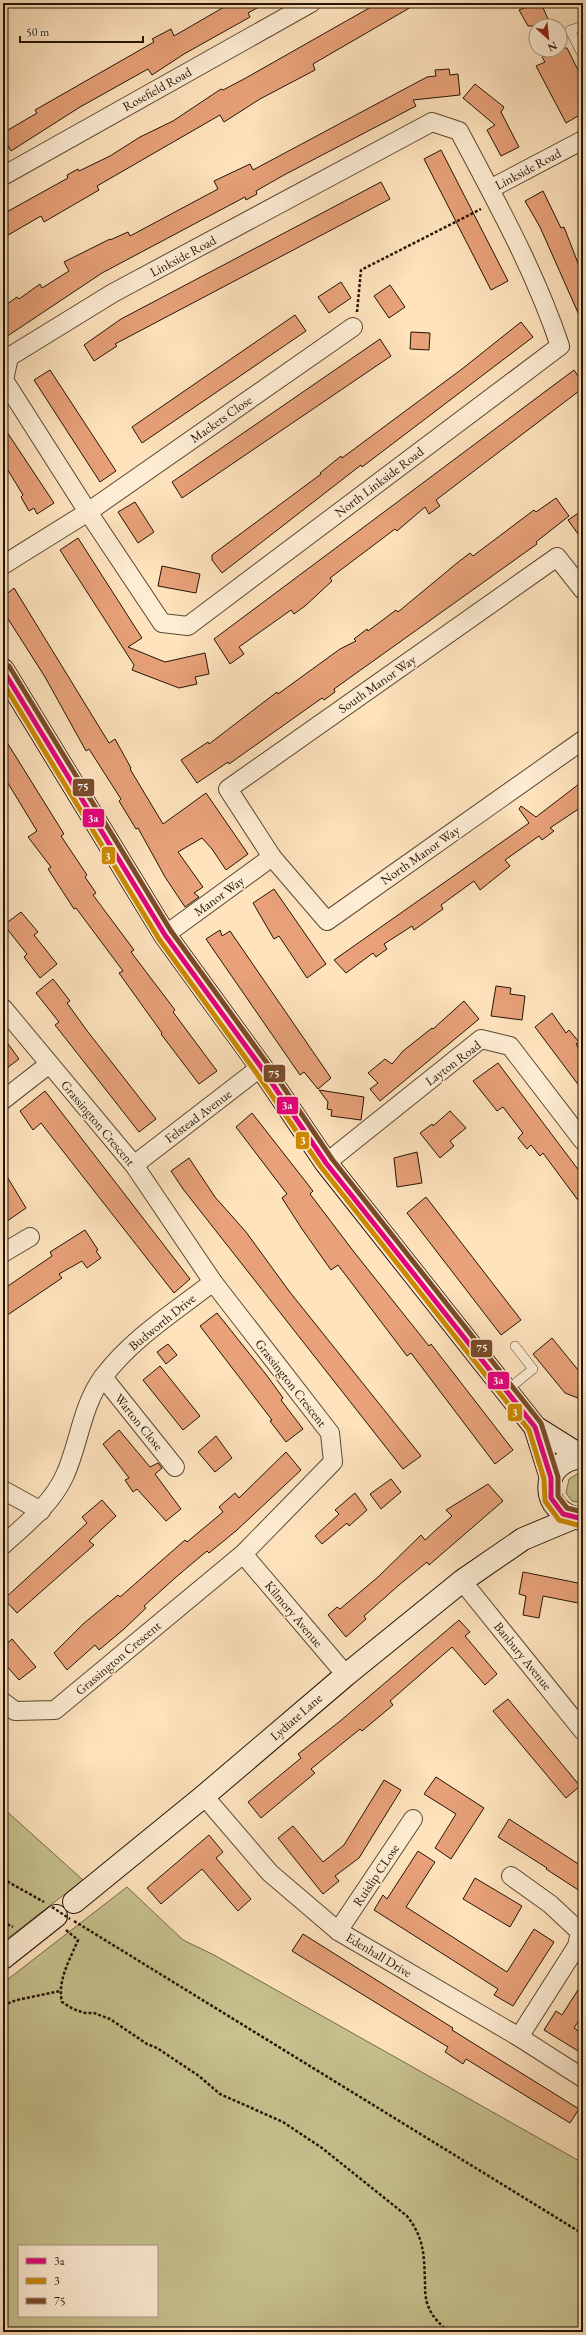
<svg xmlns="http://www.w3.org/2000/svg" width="586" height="2335" viewBox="0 0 586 2335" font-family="'EB Garamond',serif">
	<rect width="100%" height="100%" fill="#fee3bd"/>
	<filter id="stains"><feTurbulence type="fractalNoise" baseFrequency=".005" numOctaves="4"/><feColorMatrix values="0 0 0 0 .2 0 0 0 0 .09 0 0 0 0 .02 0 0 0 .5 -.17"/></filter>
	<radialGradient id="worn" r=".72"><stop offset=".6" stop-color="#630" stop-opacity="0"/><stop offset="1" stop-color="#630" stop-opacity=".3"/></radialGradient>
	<!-- green -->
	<g fill="#c6c18d" stroke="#756a49" fill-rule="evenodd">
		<polygon points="577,1474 583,1474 582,1503 572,1501 566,1493 569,1479"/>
		<polygon points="3,1808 83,1880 3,1942"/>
		<path d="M127 1887 183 1940 214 1955 583 2163V2332H3V1983ZM19 2246H157V2316H19Z"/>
	</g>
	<!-- building -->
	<g fill="#e8a179" stroke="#241405">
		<polygon points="231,3 266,3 248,13 250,17 184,54 152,75 148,69 80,107 11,151 3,137 3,133 37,113 35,110 154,42 152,39 171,29 174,36"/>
		<polygon points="378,3 418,3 313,64 315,70 260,99 224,122 220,115 97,186 99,190 44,222 41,216 3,238 3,214 68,178 67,175 78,169 79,171 110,156 140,137 173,121 221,89 223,90 244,79"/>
		<polygon points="536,3 541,3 551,26 528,26 519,10"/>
		<polygon points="560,48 567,48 583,80 583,113 566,123 536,66 545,62 542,57"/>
		<polygon points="449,69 450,75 458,74 460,95 413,100 416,106 284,175 256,191 257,194 246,200 245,197 102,273 3,339 3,307 17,297 19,299 40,284 42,288 69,271 64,262 110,239 110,240 128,232 130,236 218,189 214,181 250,164 253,170 427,77 436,76 435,70"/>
		<polygon points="475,84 504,107 501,112 519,147 501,156 487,130 495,125 463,98"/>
		<polygon points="441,150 508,281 491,290 424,159"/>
		<polygon points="381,182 390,199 115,344 117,346 94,361 84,345 121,319"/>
		<polygon points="543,191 561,228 564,227 583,276 583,324 540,227 525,201"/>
		<polygon points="341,282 351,298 329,313 318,297"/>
		<polygon points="390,285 405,307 389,318 374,296"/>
		<polygon points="295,315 306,331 142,443 132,427"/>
		<polygon points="521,322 533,337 362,467 361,465 222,573 212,560 212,555 321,474 320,473 341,456 342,458 462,369"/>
		<polygon points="411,332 430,333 429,350 410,349"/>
		<polygon points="380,339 391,356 182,498 172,482"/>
		<polygon points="50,370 116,471 100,482 34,380"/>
		<polygon points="574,370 583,383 583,388 436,500 440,506 429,514 425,507 397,531 395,529 330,578 332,581 305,606 294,614 291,610 239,647 244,654 230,664 214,639"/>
		<polygon points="3,426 54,503 37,514 34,508 29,511 21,497 23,495 3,462"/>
		<polygon points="556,498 569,516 536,542 537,544 334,689 335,692 324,700 322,698 229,764 228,762 197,783 181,760 208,742 209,744 277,692 278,694 340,649 356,641 354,639 367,629 368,631 396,610 398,612 457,563 470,553 473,556 534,510 536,512"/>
		<polygon points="135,502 154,532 138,543 118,512"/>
		<polygon points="583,510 583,541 568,520"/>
		<polygon points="78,538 142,638 128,647 165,662 205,653 209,674 195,677 197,684 179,688 132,670 134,665 60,550"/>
		<polygon points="162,566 200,574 196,593 158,586"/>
		<polygon points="14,588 109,743 115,739 131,768 130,769 163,824 206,793 248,854 226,870 212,849 202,838 178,852 203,887 194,893 199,897 185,907 165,877 138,828 136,829 119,801 121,799 89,749 86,751 45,677 3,611 3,597"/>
		<polygon points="3,736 64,834 61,836 87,875 85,877 96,893 93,895 134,950 131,952 175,1010 173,1012 217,1071 199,1084 161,1034 162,1033 119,973 123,971 76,908 74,909 48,869 51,867 28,837 37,831 3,775"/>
		<polygon points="583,781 583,806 550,828 554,831 542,840 539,836 505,860 510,866 480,890 474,881 441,905 443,909 414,930 412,926 384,944 387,949 376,957 373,953 346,973 334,960 529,823 519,809 521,806 536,817"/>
		<polygon points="274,889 326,964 307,978 279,936 274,939 253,903"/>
		<polygon points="21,912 38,932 34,935 57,964 40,978 24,957 27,954 4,925"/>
		<polygon points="220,930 222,936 230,931 331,1078 318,1089 304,1072 300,1075 206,939"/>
		<polygon points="53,979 70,1001 67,1003 88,1032 156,1119 139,1132 55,1025 59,1022 36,993"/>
		<polygon points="496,986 511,988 510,994 525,996 522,1020 491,1016"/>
		<polygon points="464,1001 479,1019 380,1101 370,1089 378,1083 368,1073 385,1059 392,1064 403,1051 432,1028 433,1029"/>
		<polygon points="552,1013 566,1033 569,1030 579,1042 576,1044 583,1055 583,1091 535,1027"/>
		<polygon points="3,1037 19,1059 3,1071"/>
		<polygon points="498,1063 583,1176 583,1207 543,1153 540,1156 531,1145 527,1149 518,1138 523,1133 503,1107 497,1111 473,1081"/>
		<polygon points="319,1090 364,1097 361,1120 331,1116 332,1110 327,1109 328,1102"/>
		<polygon points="45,1091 190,1279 174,1293 41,1123 33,1130 20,1111"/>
		<polygon points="450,1111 466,1128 450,1141 454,1146 440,1158 420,1133 432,1124 433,1126"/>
		<polygon points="252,1113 313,1191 310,1194 354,1252 429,1346 431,1344 513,1450 495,1464 411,1353 407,1356 338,1265 331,1270 302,1229 282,1198 287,1194 236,1127"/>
		<polygon points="417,1152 422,1183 397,1187 394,1158"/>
		<polygon points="189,1158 215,1197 246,1232 289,1291 421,1456 403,1469 183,1189 171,1171"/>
		<polygon points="3,1170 26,1208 3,1224"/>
		<polygon points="426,1197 521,1320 501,1335 407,1213"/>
		<polygon points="85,1230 98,1250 96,1251 101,1258 87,1268 82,1261 59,1274 62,1278 3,1318 3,1283 6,1287 8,1286 52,1256 50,1252"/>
		<polygon points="217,1313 268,1377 283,1398 281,1400 303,1429 286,1442 270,1421 272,1420 200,1326"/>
		<polygon points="552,1338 583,1376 583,1400 565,1393 533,1354"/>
		<polygon points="168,1344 177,1355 166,1364 157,1352"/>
		<polygon points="160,1366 200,1416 183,1430 143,1380"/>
		<polygon points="119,1430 150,1467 158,1463 162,1468 155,1474 181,1509 166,1521 137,1489 133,1492 125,1480 129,1478 103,1444"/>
		<polygon points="216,1436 232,1458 215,1472 198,1452"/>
		<polygon points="286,1452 301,1470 237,1530 209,1553 207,1551 175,1578 144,1606 146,1608 124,1629 99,1650 95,1645 67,1670 54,1653 83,1624 118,1595 120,1597 185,1540 187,1542 223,1512 219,1507 235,1493 239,1498"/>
		<polygon points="391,1479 401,1492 381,1509 370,1494"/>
		<polygon points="488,1484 503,1501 429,1565 427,1562 399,1585 364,1616 366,1619 346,1637 328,1615 337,1607 340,1609 378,1577 421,1535 425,1540 437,1529 452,1516 446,1510"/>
		<polygon points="355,1493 367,1510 349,1526 347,1523 322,1544 315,1536 339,1514 335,1510"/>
		<polygon points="102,1500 116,1516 89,1541 94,1545 17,1613 4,1599 87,1523 82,1517"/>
		<polygon points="523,1572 583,1584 583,1604 543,1596 539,1618 523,1615 526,1596 519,1594"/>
		<polygon points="459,1620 470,1632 465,1636 497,1674 485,1685 452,1647 390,1701 393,1705 362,1731 360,1729 311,1769 315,1773 261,1818 248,1802 301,1758 298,1754 339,1722"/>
		<polygon points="12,1639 36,1667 19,1680 3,1662 3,1647"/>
		<polygon points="508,1699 580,1786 566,1798 493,1711"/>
		<polygon points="436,1777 484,1808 451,1859 435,1848 456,1814 424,1794"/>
		<polygon points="384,1780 401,1790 359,1858 335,1876 339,1881 323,1894 278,1838 293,1826 323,1862 344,1845"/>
		<polygon points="509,1819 583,1867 583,1893 546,1869 547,1868 498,1837"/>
		<polygon points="209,1835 223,1852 216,1858 251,1899 238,1911 202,1869 161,1904 147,1888"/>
		<polygon points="418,1851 435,1862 406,1907 507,1972 534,1929 554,1942 513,2006 494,1995 498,1989 374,1910 383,1895 387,1899"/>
		<polygon points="475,1878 522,1906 510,1927 463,1899"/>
		<polygon points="303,1934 453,2028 452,2030 579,2109 570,2123 466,2059 463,2064 445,2052 448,2047 292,1951"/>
		<polygon points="583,1982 583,2014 574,2028 583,2034 583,2054 544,2030 556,2011 562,2015"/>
	</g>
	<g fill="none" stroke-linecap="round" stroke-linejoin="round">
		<!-- lane casing -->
		<g stroke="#5a4833" stroke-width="10">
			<g id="lane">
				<polyline points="583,26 570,30 583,56"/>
				<polyline points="506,1391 533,1369 515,1346"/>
			</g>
		</g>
		<!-- street casing -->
		<g stroke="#5a4833" stroke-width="20">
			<g id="street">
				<polyline points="3,176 311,3"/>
				<polyline points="490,189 583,140"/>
				<path d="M3 565 88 512 4 380 9 357 113 293 432 122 459 131C496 201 535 271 560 346L188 626 162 623 88 512 353 327"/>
				<polyline points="583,590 557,557 228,789 272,857 327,921 583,740"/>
				<polyline points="165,935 272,857"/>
				<polyline points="3,1008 134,1165 213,1282 330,1433 333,1462 243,1554 55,1710 15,1711 3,1702"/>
				<polyline points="3,1100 48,1065"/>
				<polyline points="326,1163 481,1039 510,1046 583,1141"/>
				<polyline points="134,1165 261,1067"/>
				<polyline points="3,1253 30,1237"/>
				<polyline points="103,1377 175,1467"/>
				<polyline points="3,1490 41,1511"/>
				<path d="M3 1545C25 1525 52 1504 65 1475 79 1444 82 1405 103 1377 132 1338 176 1311 213 1282"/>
				<polyline points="243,1554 346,1675"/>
				<polyline points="462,1581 583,1731"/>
				<polyline points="204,1796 270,1873 338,1931 519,2037 583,2078"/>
				<polyline points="511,1876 550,1904 580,1932 577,1946 519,2037"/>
				<polyline points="338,1931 413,1819"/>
			</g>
		</g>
		<!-- secondary casing -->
		<g stroke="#241405" stroke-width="24">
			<g id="secondary">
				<polyline points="3,670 165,935 261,1067 326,1163 535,1427 583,1457"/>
				<polyline points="535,1427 551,1478"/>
				<path d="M583 1457C538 1460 538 1515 583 1519"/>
				<polyline points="74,1902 204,1796 346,1675 462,1581 523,1539 573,1518"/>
				<polyline points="3,1958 56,1916"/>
			</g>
		</g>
		<!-- path -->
		<g stroke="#241405" stroke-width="2.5" stroke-dasharray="3 2" stroke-linecap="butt">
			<polyline points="357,312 361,270 481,209"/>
			<polyline points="3,1879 44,1902"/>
			<polyline points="74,1921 583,2234"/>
			<polyline points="3,1922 13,1927"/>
			<path d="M66 1930 78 1940C70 1960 57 1980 62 2002L73 2009 85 2013H94L110 2019 147 2044 157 2048 199 2076 220 2094 283 2122 322 2148 407 2216C424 2238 424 2254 425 2281 425 2290 425 2300 429 2308 433 2318 441 2325 449 2332"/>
			<polyline points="3,2005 17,2000 60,1991"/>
		</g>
		<!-- lane -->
		<use href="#lane" stroke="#feedd4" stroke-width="9"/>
		<!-- street -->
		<use href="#street" stroke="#feedd4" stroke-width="18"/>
		<!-- secondary -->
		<use href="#secondary" stroke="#feedd4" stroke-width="22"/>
		<!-- path-bridge -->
		<polyline stroke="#241405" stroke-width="2.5" stroke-dasharray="3 2" stroke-linecap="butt" points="52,1907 70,1919"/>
		<!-- bus-1 casing -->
		<g stroke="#feedd4" stroke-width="8">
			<polyline id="bus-1" points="3,670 165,935 261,1067 326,1163 535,1427 551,1478 551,1498 563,1514 583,1519"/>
		</g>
		<!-- bus-2 casing -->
		<g stroke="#feedd4" stroke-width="8">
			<polyline id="bus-2" points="3,683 159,939 255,1071 321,1167 529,1430 544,1479 545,1501 559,1520 581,1526"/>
		</g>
		<!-- bus-3 casing -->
		<g stroke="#feedd4" stroke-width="8">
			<polyline id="bus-3" points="9,666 171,931 267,1063 332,1159 541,1423 558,1477 558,1496 567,1508 583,1512"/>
		</g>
		<!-- bus-1 -->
		<use href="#bus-1" stroke="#e5007d" stroke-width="5"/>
		<!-- bus-2 -->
		<use href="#bus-2" stroke="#cd8901" stroke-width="5"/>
		<!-- bus-3 -->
		<use href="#bus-3" stroke="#7a4b2a" stroke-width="5"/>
	</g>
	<g text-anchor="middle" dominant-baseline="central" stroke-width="3" stroke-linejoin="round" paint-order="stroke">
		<!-- street labels -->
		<g font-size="13" fill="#241405" stroke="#feedd4">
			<text transform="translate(157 89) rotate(-29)">Rosefield Road</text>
			<text transform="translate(528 169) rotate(-28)">Linkside Road</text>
			<text transform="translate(183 256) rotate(-28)">Linkside Road</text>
			<text transform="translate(221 419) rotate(-35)">Mackets Close</text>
			<text transform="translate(379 482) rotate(-37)">North Linkside Road</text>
			<text transform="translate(377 684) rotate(-35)">South Manor Way</text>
			<text transform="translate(420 855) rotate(-35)">North Manor Way</text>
			<text transform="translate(219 896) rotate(-36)">Manor Way</text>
			<text transform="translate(453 1063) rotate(-37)">Layton Road</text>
			<text transform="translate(198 1116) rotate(-37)">Felstead Avenue</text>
			<text transform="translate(98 1123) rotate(50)">Grassington Crescent</text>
			<text transform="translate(162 1322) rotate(-39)">Budworth Drive</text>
			<text transform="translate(291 1383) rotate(52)">Grassington Crescent</text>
			<text transform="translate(139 1422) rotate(51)">Warton Close</text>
			<text transform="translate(294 1614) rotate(50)">Kilmory Avenue</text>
			<text transform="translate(523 1656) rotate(51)">Banbury Avenue</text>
			<text transform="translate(118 1658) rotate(-40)">Grassington Crescent</text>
			<text transform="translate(296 1717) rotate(-41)">Lydiate Lane</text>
			<text transform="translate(376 1875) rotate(-56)">Ruislip CLose</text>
			<text transform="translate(379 1955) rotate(31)">Edenhall Drive</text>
		</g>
	</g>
	<g stroke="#feedd4" stroke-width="1.5">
		<rect x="72" y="778" width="23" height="19" rx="4" fill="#7a4b2a"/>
		<rect x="82" y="808" width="23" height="20" rx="4" fill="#e5007d"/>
		<rect x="101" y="846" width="15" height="19" rx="4" fill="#cd8901"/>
		<rect x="263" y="1064" width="23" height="19" rx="4" fill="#7a4b2a"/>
		<rect x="276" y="1096" width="23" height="19" rx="4" fill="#e5007d"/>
		<rect x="295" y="1131" width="15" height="19" rx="4" fill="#cd8901"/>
		<rect x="470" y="1339" width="23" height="19" rx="4" fill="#7a4b2a"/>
		<rect x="487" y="1371" width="23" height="19" rx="4" fill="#e5007d"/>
		<rect x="507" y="1403" width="16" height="19" rx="4" fill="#cd8901"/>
	</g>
	<g font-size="11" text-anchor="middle" font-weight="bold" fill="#fff">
		<text x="83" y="791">75</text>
		<text x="93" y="822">3a</text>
		<text x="108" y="860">3</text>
		<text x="274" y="1078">75</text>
		<text x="287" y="1109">3a</text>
		<text x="303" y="1144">3</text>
		<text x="482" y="1352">75</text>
		<text x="498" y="1384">3a</text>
		<text x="515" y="1416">3</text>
	</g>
	<!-- margin -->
	<rect width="586" height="2335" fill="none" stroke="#fee3bd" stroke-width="16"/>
	<rect x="4" y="4" width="578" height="2327" fill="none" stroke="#241405" stroke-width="2"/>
	<rect x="8" y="8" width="570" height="2319" fill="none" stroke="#241405"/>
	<!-- legend -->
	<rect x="18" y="2245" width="140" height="72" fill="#feedd4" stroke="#a79681"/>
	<rect x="26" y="2258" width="20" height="6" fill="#e5007d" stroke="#a79681"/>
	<text x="54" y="2265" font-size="12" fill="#241405">3a</text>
	<rect x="26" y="2278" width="20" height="6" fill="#cd8901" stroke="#a79681"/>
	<text x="54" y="2285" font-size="12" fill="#241405">3</text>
	<rect x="26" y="2298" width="20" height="6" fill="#7a4b2a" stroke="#a79681"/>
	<text x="54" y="2305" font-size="12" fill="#241405">75</text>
	<!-- north arrow -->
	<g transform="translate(548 38) rotate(153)"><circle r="19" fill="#feedd4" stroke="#a79681"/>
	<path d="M0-3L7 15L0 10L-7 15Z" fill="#8f2418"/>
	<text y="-6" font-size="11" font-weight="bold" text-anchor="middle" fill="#241405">N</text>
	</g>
	<!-- scale -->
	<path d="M20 36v6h123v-6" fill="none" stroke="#241405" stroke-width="2"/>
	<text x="26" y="36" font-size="12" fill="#241405" stroke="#feedd4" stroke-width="3" paint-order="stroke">50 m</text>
	<rect width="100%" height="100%" filter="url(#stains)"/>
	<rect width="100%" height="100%" fill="url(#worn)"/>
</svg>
